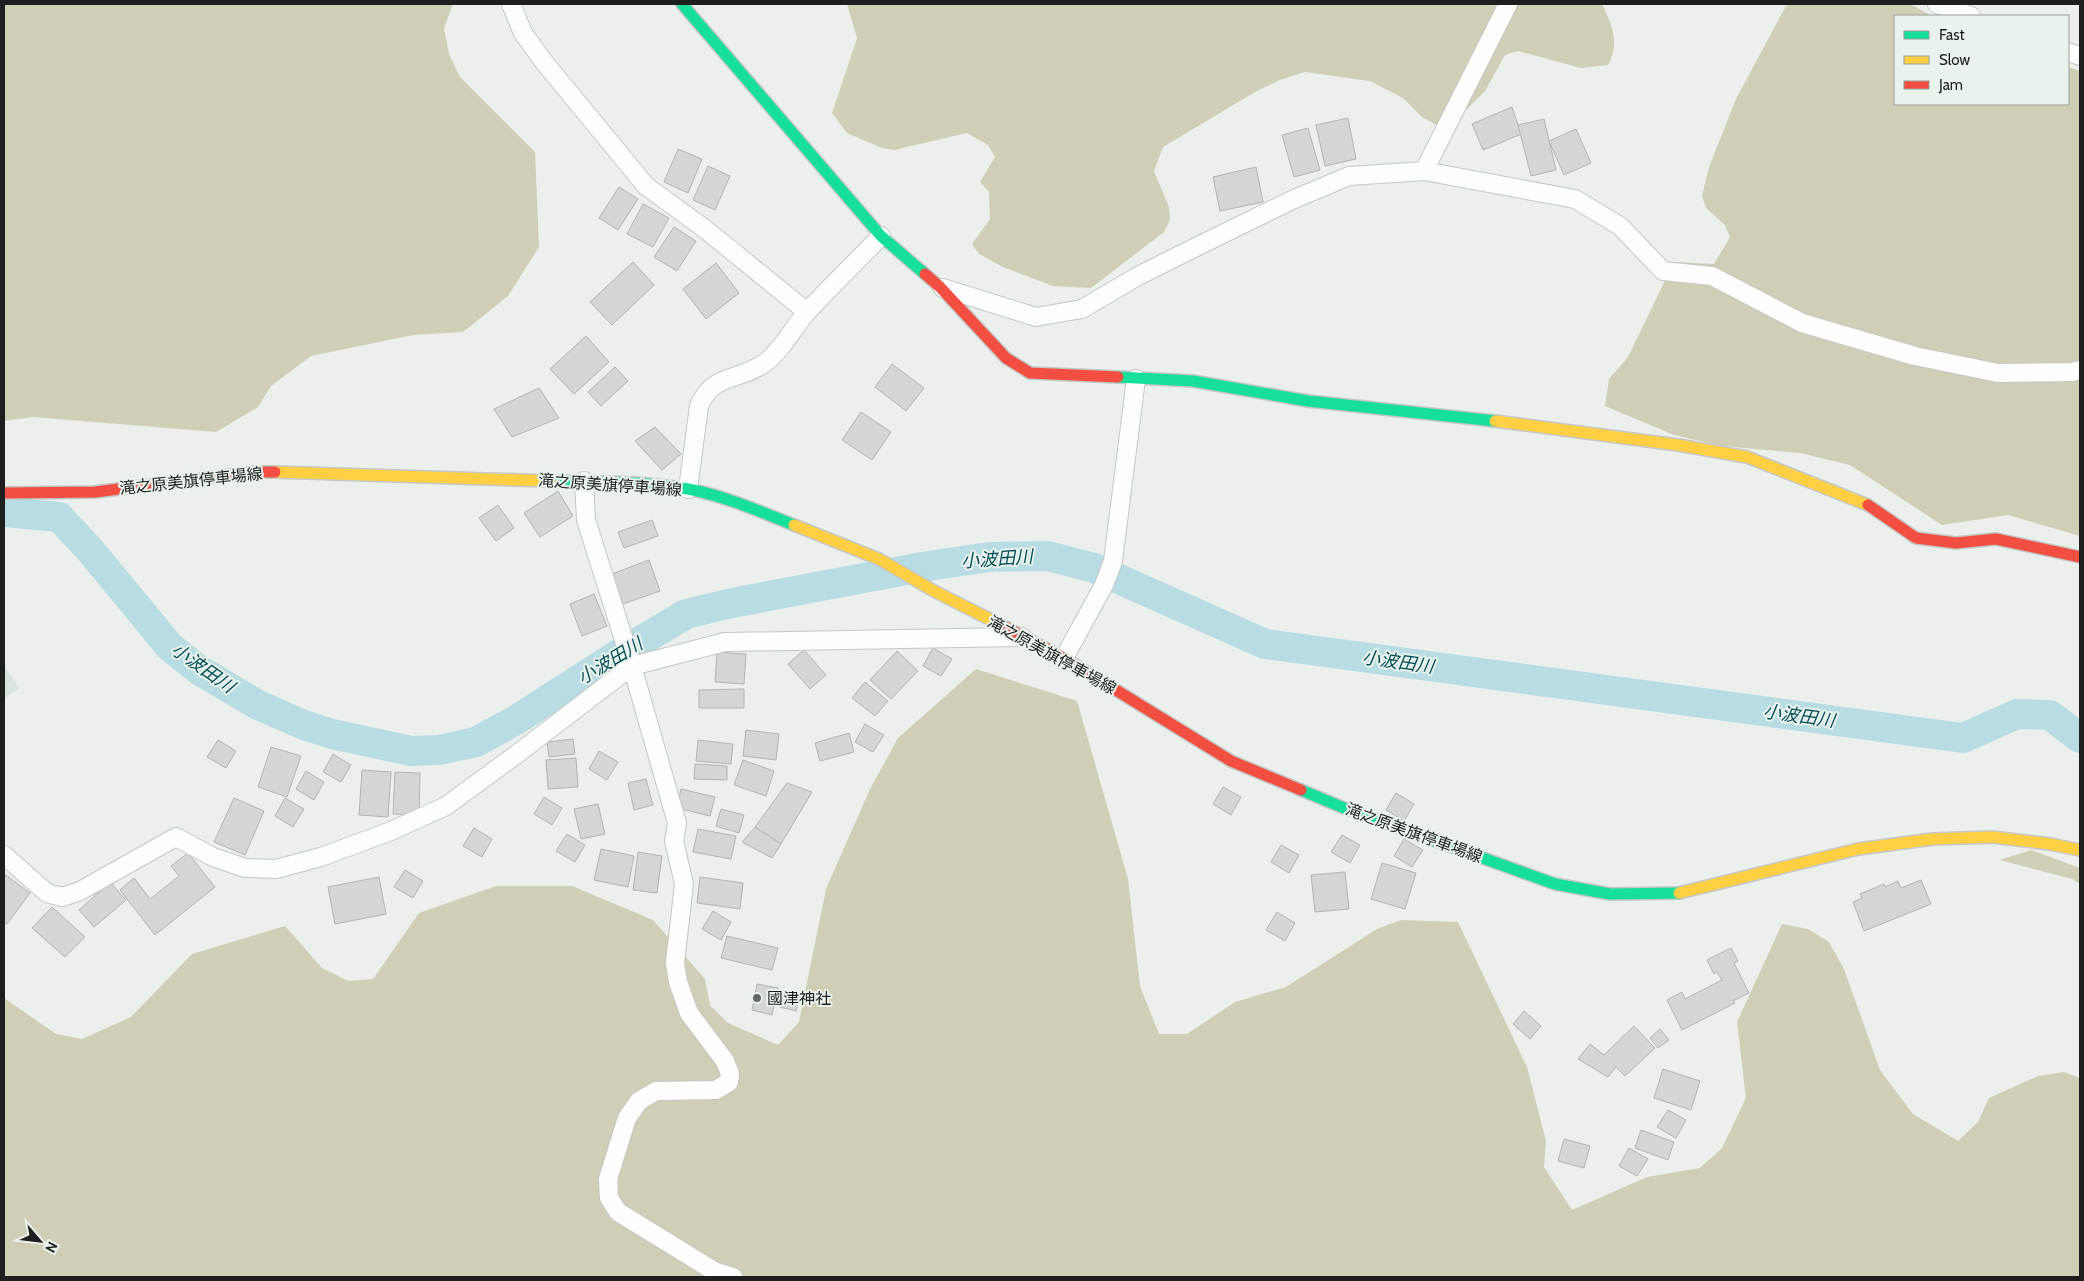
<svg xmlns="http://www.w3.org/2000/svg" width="2084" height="1281" viewBox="0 0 2084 1281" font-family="Cabin,'Noto Sans JP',sans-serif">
	<rect width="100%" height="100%" fill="#ebf0ec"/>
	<!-- built -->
	<polygon fill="#d9e4dc" points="4,665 19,688 4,699"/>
	<!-- forest -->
	<g fill="#d1ceb6">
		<polygon points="4,4 453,4 444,28 449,54 460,77 535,152 539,247 508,296 463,332 413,335 311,356 271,386 258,407 216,432 33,417 4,421"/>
		<path d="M847 4H1602C1612 24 1620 44 1608 65L1581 68 1518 51 1505 55 1485 91 1446 130 1422 117 1403 98 1370 81 1305 72 1280 80 1255 92 1163 147 1154 171 1169 207 1170 220 1164 232 1091 288 1053 286 1003 267 979 254 972 244 990 219 989 192 980 182 995 157 988 145 967 133 894 150 882 148 847 133 832 113 857 38Z"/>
		<polygon points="1787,4 1910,4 1932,16 1895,16 1895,104 2068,104 2068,67 2080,71 2080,536 2008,515 1942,525 1850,465 1800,453 1722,446 1674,435 1605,406 1609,379 1628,357 1674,262 1714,264 1730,237 1725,225 1706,208 1702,196 1709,167 1736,99"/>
		<polygon points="976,669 1077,701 1128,879 1140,986 1159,1034 1187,1034 1235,1002 1286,987 1377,929 1401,920 1458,922 1527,1067 1546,1141 1544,1167 1572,1210 1647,1177 1700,1168 1722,1148 1746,1098 1737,1022 1782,924 1808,929 1829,942 1844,969 1880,1070 1913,1114 1958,1141 1978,1122 1989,1098 2038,1076 2064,1072 2080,1078 2080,1277 4,1277 4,998 56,1034 82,1039 131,1017 192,954 285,926 322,968 348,981 373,979 419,913 496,886 572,886 653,920 705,979 710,1005 728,1023 778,1045 799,1022 826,889 870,789 898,738"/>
		<polygon points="2031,850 2080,868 2080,884 2072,879 2000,860"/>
	</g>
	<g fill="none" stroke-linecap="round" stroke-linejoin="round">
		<!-- river -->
		<polyline stroke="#b7dce4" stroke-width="30" points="4,512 59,517 90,550 170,647 199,670 258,705 304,725 332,734 411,751 439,750 476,742 516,720 619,654 686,614 732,603 922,567 989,557 1048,556 1094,568 1265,644 1963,738 2017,714 2050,715 2080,738"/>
	</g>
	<!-- building -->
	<g fill="#d3d6d2" stroke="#b1b4b1">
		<polygon points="1512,107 1518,125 1524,133 1483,150 1472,124"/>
		<polygon points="1348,118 1356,159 1325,166 1316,125"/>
		<polygon points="1544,119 1556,170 1531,176 1518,125"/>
		<polygon points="1308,128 1320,170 1294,177 1282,135"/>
		<polygon points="1576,129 1591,163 1564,175 1549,141"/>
		<polygon points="678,149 702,159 688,193 664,182"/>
		<polygon points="708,166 730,176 715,210 693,200"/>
		<polygon points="1256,167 1263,202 1220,211 1213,177"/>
		<polygon points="619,187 638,199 618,230 599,218"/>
		<polygon points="643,204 669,218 653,247 627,234"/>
		<polygon points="674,227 696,241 677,271 654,257"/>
		<polygon points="633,262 654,285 612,325 590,302"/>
		<polygon points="716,263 739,293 706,319 683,289"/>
		<polygon points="586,336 609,362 574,394 550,369"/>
		<polygon points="892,364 924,388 906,411 875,387"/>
		<polygon points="615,367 628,381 601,406 588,392"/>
		<polygon points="539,388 559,418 512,437 494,409"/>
		<polygon points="861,412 891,432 872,460 842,440"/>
		<polygon points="655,427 681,454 662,470 635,441"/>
		<polygon points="558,491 573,516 540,537 524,513"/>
		<polygon points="498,505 514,528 496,541 479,518"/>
		<polygon points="652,520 658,536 624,548 618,532"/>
		<polygon points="649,560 660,591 623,604 612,574"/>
		<polygon points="594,594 607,626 582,636 570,604"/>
		<polygon points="933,648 952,659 941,676 923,666"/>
		<polygon points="804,650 826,675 810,689 788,664"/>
		<polygon points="897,651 918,671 891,699 870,680"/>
		<polygon points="717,652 746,654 744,684 715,682"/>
		<polygon points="865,682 888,701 875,716 852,698"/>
		<polygon points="744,689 744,708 699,708 699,690"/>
		<polygon points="865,724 884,735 873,752 855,742"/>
		<polygon points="746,730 779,734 776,760 743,756"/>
		<polygon points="849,733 854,752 820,761 815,743"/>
		<polygon points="573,739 575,754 549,757 547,742"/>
		<polygon points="218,740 236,751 226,768 207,757"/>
		<polygon points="698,740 733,744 731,764 696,761"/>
		<polygon points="271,747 301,756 287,797 258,787"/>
		<polygon points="599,751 618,762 607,780 589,769"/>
		<polygon points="333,754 351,765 341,782 323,772"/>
		<polygon points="576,758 578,787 548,789 546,760"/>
		<polygon points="743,760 774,771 766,796 734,785"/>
		<polygon points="695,764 727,766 727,780 694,779"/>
		<polygon points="362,770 391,772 388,817 359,815"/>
		<polygon points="306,771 324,782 314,800 296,789"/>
		<polygon points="395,772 420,773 419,815 393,814"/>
		<polygon points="646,779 653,805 634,810 628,783"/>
		<polygon points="787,783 812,792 781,844 755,827"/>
		<polygon points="1223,787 1241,797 1231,815 1213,804"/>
		<polygon points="681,789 715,797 710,816 677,808"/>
		<polygon points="1396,793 1414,804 1404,821 1386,810"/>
		<polygon points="544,797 562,808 552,825 534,814"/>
		<polygon points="234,798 264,811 245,855 214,842"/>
		<polygon points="285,798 304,809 293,827 275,816"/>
		<polygon points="598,804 605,834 581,839 574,809"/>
		<polygon points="721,809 744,815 739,833 716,826"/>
		<polygon points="755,827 781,844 772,858 742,842"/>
		<polygon points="474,828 492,839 482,857 463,846"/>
		<polygon points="698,829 736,836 731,859 693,852"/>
		<polygon points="567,834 585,845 575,862 556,851"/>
		<polygon points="1342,835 1360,845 1350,863 1331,852"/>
		<polygon points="1404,839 1423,850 1412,867 1394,856"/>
		<polygon points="1281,845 1299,855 1289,873 1271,862"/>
		<polygon points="601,849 634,856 628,887 594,880"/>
		<polygon points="638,852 662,856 657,893 633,890"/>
		<polygon points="188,853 215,887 155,935 120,890 134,878 150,899 179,876 171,866"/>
		<polygon points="1382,863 1416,873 1405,909 1371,899"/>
		<polygon points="405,870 423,881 413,898 394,887"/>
		<polygon points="1345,872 1349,909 1315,912 1311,875"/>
		<polygon points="6,875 30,893 7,924 4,922 4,878"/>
		<polygon points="379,877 386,914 335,924 328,887"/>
		<polygon points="700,877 743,883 740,909 697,903"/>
		<polygon points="1921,880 1931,904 1864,931 1853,902 1862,898 1860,894 1884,884 1885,887 1898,881 1901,888"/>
		<polygon points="110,882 126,900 94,927 79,910"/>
		<polygon points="52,907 85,937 65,957 32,928"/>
		<polygon points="713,911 731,922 721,940 702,929"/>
		<polygon points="1277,912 1295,923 1285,941 1266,930"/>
		<polygon points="727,936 778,948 772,970 721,958"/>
		<polygon points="1731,948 1738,961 1734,963 1749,993 1733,1001 1735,1003 1682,1030 1667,1000 1682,992 1685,999 1722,980 1717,972 1714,974 1707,960"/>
		<polygon points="757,984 778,988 772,1015 752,1010"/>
		<polygon points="783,998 798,1003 796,1011 780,1007"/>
		<polygon points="1524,1011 1541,1026 1530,1039 1513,1024"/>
		<polygon points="1634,1026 1655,1048 1625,1076 1616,1067 1608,1077 1578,1059 1590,1044 1604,1055"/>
		<polygon points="1660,1029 1669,1040 1658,1048 1650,1038"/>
		<polygon points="1663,1069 1700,1081 1691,1110 1654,1098"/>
		<polygon points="1668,1110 1686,1120 1676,1138 1657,1127"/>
		<polygon points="1641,1130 1674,1142 1668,1160 1635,1148"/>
		<polygon points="1564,1139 1590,1146 1584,1168 1558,1161"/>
		<polygon points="1629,1148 1648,1159 1637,1176 1619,1166"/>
	</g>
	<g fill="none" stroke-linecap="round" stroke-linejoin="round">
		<!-- street casing -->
		<g stroke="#c4c7c4" stroke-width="20">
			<g id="street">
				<polyline points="511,4 523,33 544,62 646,186 705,229 807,312"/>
				<polyline points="1937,4 1971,16"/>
				<polyline points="2068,52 2080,56"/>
				<polyline points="1424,171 1508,4"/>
				<polyline points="943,288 1036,317 1082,309 1138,276 1198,246 1292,200 1349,176 1424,171 1575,199 1620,226 1663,271 1712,276 1802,323 1915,356 1998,373 2072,372 2080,370"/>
				<polyline points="584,481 586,520 630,659 677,823 674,841 684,884 675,963 678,982 689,1013 725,1061 730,1074 729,1082 716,1090 656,1091 639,1101 627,1118 608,1179 609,1198 618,1212 714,1271 733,1277"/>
				<path d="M688 489 699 406C713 372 740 382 766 362 781 351 794 327 807 312 831 286 857 261 881 236"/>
				<polyline points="1064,658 1104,585 1113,561 1136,379"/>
				<polyline points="4,855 47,893 62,897 80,891 176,837 213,857 245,868 276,869 321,857 391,831 446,806 517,754 632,666 725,642 1022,637"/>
			</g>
		</g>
		<!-- fast casing -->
		<g stroke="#c4c7c4" stroke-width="14">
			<g id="fast">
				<polyline points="682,4 881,236 925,274"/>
				<polyline points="1118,377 1193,381 1308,401 1495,421"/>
				<path d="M550 481C595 482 643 481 688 489 725 496 759 511 794 525"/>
				<polyline points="1301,790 1344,808 1555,884 1610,894 1679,893"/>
			</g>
		</g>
		<!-- slow casing -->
		<g stroke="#c4c7c4" stroke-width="14">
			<g id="slow">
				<polyline points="1495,421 1678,445 1747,457 1868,505"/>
				<polyline points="275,472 550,481"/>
				<polyline points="794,525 879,559 934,591 1005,627"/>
				<polyline points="1679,893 1858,849 1933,839 1992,837 2050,844 2080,850"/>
			</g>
		</g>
		<!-- jam casing -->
		<g stroke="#c4c7c4" stroke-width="14">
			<g id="jam">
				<polyline points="925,274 940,287 1006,358 1030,373 1118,377"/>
				<polyline points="4,493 95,492 254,472 275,472"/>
				<polyline points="1868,505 1916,538 1956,543 1996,539 2080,557"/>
				<polyline points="1005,627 1064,658 1231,761 1301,790"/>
			</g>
		</g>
		<!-- street -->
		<use href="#street" stroke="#fcfdfc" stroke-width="18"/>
		<!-- fast -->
		<use href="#fast" stroke="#16e098" stroke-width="11"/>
		<!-- slow -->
		<use href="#slow" stroke="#ffcf43" stroke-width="11"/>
		<!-- jam -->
		<use href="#jam" stroke="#f24e42" stroke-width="11"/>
	</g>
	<!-- markers -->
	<circle fill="#646865" stroke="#e9f2eb" stroke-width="2" cx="757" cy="998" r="5"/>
	<g text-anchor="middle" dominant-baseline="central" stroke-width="4" stroke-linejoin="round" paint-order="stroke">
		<!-- street labels -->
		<g font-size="16" fill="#1c1f1d" stroke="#e9f2eb">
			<text transform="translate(191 481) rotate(-6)">滝之原美旗停車場線</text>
			<text transform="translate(610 485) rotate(4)">滝之原美旗停車場線</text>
			<text transform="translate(1052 655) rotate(29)">滝之原美旗停車場線</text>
			<text transform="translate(1414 833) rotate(20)">滝之原美旗停車場線</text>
		</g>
		<!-- poi labels -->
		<g font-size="16" fill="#1c1f1d" stroke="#e9f2eb" text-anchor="start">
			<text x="767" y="998">國津神社</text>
		</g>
		<!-- water labels -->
		<g font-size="18" font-style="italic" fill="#004d5a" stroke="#e9f2eb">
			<text transform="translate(997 559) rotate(-4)">小波田川</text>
			<text transform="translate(610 661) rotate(-31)">小波田川</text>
			<text transform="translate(1398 662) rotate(8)">小波田川</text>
			<text transform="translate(203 668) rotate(35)">小波田川</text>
			<text transform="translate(1799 716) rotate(8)">小波田川</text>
		</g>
	</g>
	<!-- border -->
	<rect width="2084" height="1281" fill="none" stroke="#1c1f1d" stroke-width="10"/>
	<!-- legend -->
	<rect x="1894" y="15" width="175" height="90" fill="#e9f2eb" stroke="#979e99"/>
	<rect x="1904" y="31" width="25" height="8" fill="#16e098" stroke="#979e99"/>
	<text x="1939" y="40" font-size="15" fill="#1c1f1d">Fast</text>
	<rect x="1904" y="56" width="25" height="8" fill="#ffcf43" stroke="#979e99"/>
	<text x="1939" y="65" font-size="15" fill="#1c1f1d">Slow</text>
	<rect x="1904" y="81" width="25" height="8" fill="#f24e42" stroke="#979e99"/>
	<text x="1939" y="90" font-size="15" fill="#1c1f1d">Jam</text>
	<!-- north arrow -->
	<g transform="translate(40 1241) rotate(118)" stroke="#e9f2eb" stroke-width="4" paint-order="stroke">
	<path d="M0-4L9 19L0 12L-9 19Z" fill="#1c1f1d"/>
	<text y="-8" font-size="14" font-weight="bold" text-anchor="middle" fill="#1c1f1d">N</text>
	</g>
</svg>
